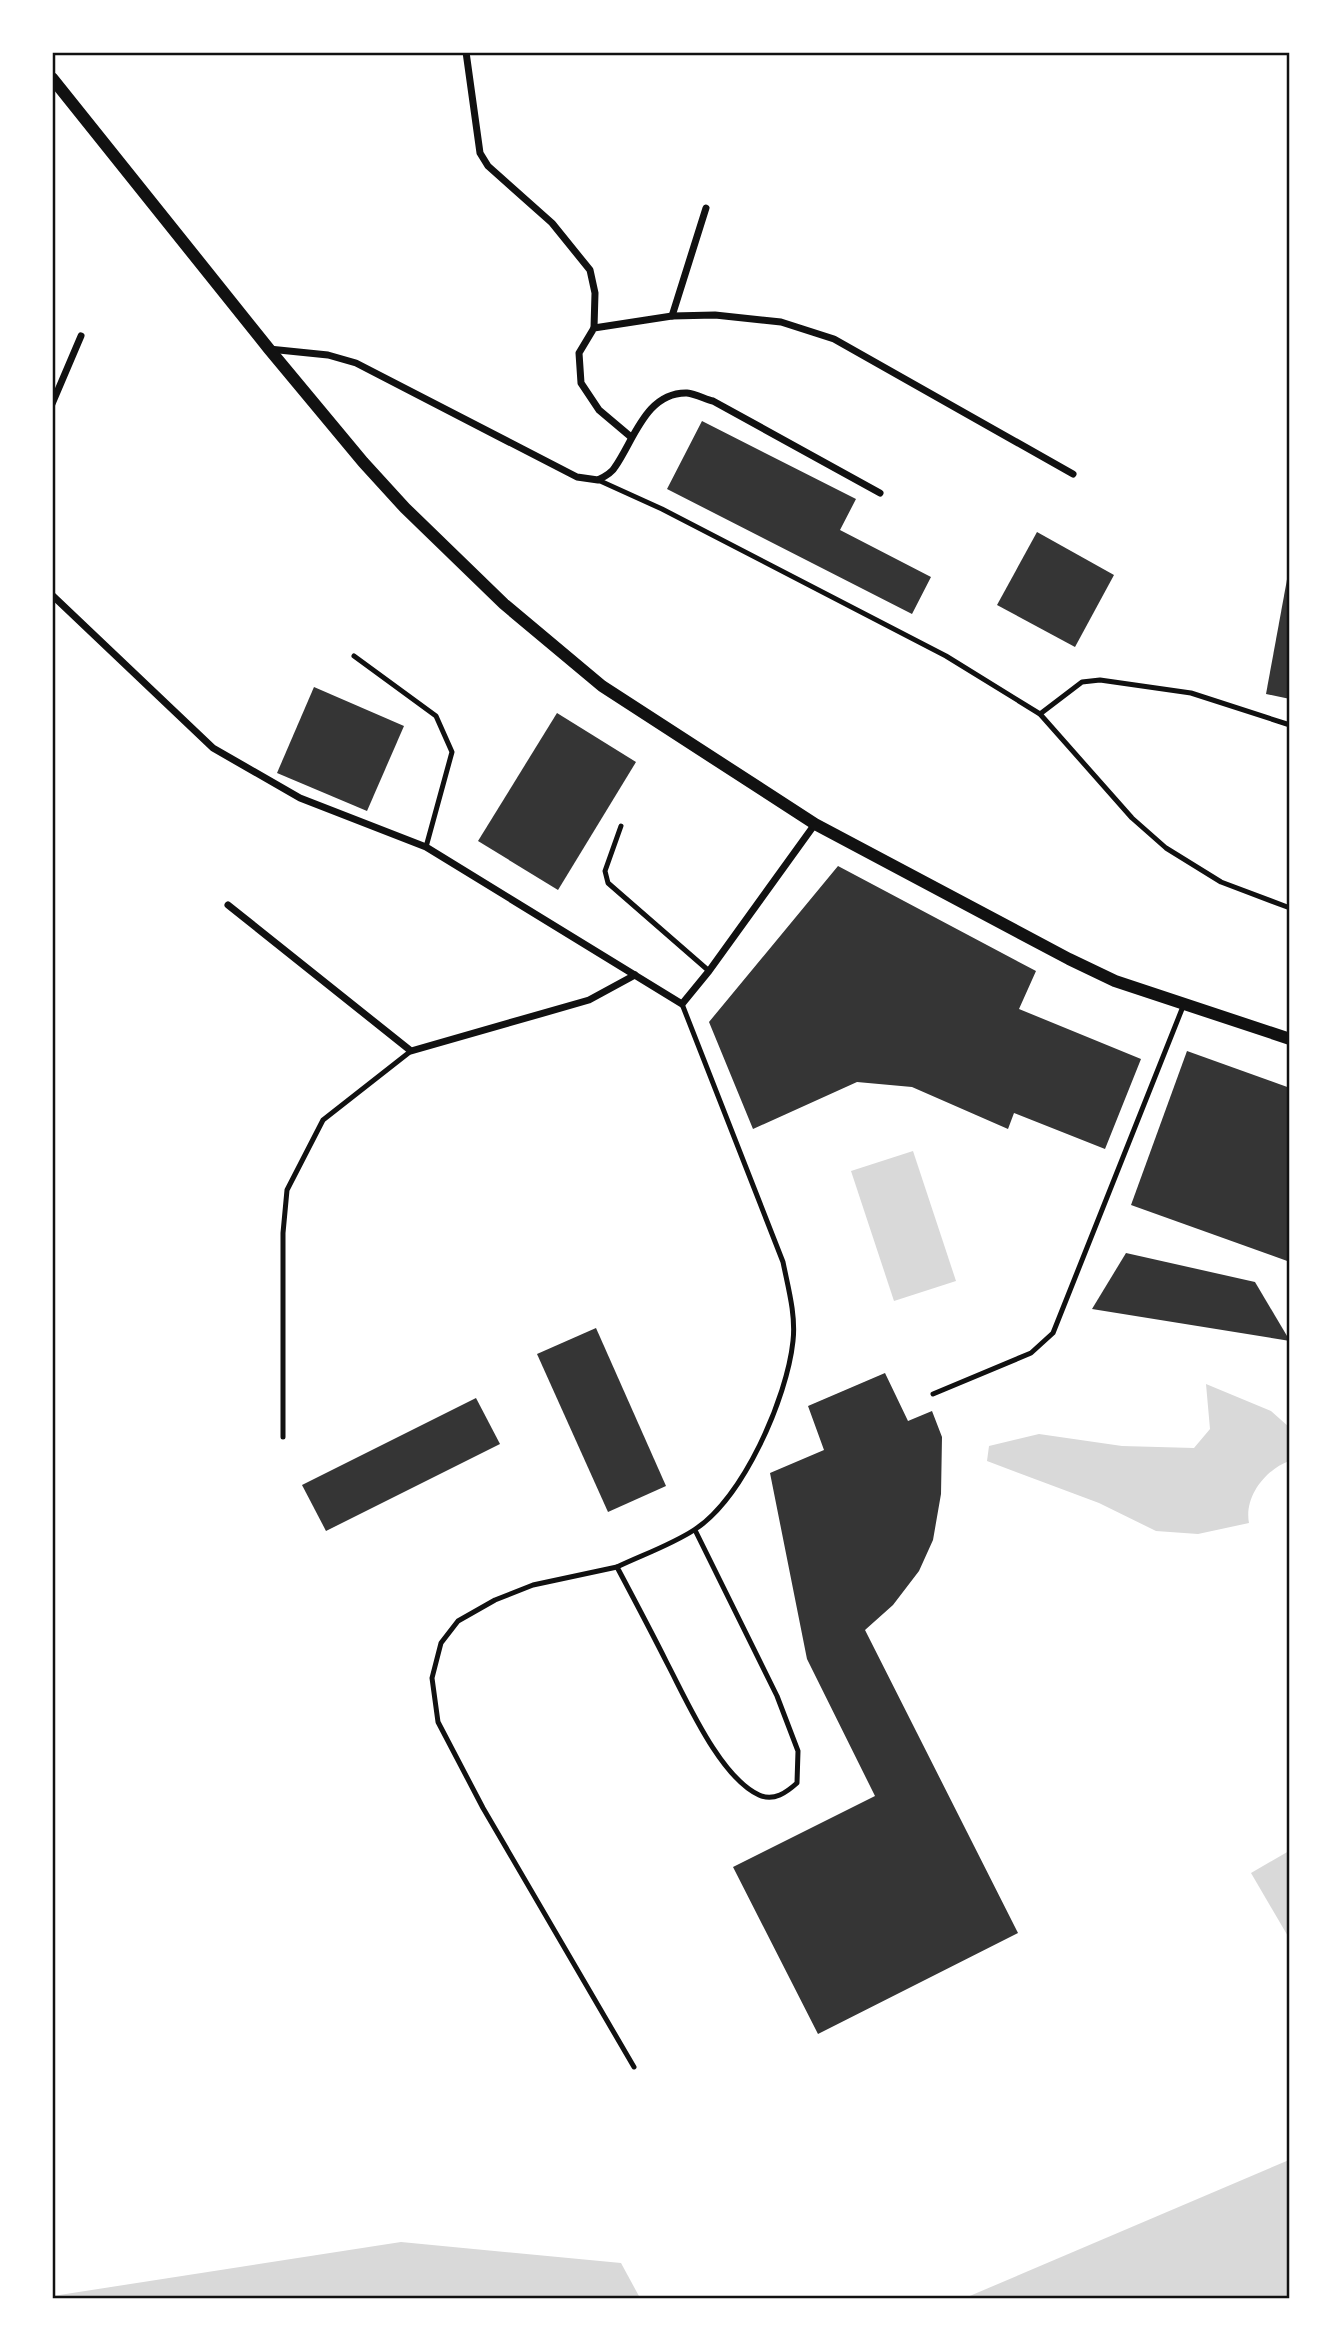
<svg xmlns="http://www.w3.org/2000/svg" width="1342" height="2351" viewBox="0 0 1342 2351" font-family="Karla,sans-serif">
	<rect width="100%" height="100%" fill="#fff"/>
	<!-- water -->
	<g fill="#d9d9d9">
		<polygon points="913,1151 956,1281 894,1301 851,1171"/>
		<path d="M1206 1384 1271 1411 1289 1427V1461C1265 1470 1244 1497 1249 1523L1198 1534 1156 1531 1099 1503 987 1461 989 1446 1039 1434 1122 1446 1194 1448 1210 1429Z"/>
		<polygon points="1289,1851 1290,1938 1289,1938 1251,1873"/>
		<polygon points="1289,2160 1289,2298 965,2298"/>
		<polygon points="401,2242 621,2263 640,2298 53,2298 53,2296"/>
	</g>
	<!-- building -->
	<g fill="#353535">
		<polygon points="702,421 856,499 840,530 931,577 912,614 667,489"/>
		<polygon points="1037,532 1114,575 1075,647 997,605"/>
		<polygon points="1288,574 1290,574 1290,699 1266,694"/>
		<polygon points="314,687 404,726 367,811 277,773"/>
		<polygon points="557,713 636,762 558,890 478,841"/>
		<polygon points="838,866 1036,971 1019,1009 1141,1059 1105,1149 1014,1113 1008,1129 912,1087 857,1082 753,1129 709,1022"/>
		<polygon points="1187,1051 1290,1088 1290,1262 1131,1205"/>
		<polygon points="1126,1253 1255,1282 1290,1341 1092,1309"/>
		<polygon points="596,1328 666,1486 608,1512 537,1354"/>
		<polygon points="885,1373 908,1421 932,1411 942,1437 941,1494 933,1540 919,1571 893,1605 865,1630 1018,1933 818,2034 733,1867 875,1796 807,1659 770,1473 824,1450 808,1406"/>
		<polygon points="476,1398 500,1444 326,1531 302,1485"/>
	</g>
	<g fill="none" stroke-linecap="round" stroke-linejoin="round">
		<!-- service -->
		<g stroke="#111" stroke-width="5">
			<polyline points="598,480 662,509 946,656 1040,714 1132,818 1166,848 1221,882 1290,908"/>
			<polyline points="354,656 436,716 452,752 426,847"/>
			<polyline points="1040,714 1082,682 1100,680 1191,693 1290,725"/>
			<polyline points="621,826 605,871 608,883 709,971"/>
			<path d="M682 1004 783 1262C788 1287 796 1315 793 1341 787 1398 743 1499 694 1530 671 1545 642 1555 617 1567 634 1599 651 1631 667 1663 687 1701 720 1777 759 1795 774 1802 787 1792 797 1783L798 1751 777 1696 695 1530"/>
			<polyline points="933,1394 1031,1353 1053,1333 1184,1004"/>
			<polyline points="283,1437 283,1233 287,1190 323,1120 411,1051"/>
			<polyline points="617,1567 533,1585 495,1600 458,1621 441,1643 432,1678 438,1722 483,1808 634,2067"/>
		</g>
		<!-- minor -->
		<g stroke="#111" stroke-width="7">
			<polyline points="466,52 480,153 488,166 552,223 590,270 595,293 594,328"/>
			<polyline points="672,316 706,208"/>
			<path d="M269 349 328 355 356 363 577 477 598 480C604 477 612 473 615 467 634 440 646 392 687 393 696 394 705 399 713 401L880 493"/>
			<polyline points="52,404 81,336"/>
			<polyline points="631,437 599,410 581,383 579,353 594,328 672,316 715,315 781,322 834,339 1073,474"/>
			<polyline points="52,595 213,748 300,798 426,847 682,1004 709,971 815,824"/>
			<polyline points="228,905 411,1051 589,1000 635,975"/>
		</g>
		<!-- tertiary -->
		<polyline stroke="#111" stroke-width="12" points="52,78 269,349 363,462 405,508 504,604 602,686 815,824 1069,959 1115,981 1290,1039"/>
	</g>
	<!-- border -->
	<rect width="1342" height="2351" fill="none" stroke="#ffffff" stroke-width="108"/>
	<rect x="54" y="54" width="1234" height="2243" fill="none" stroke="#111" stroke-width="2.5"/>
</svg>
